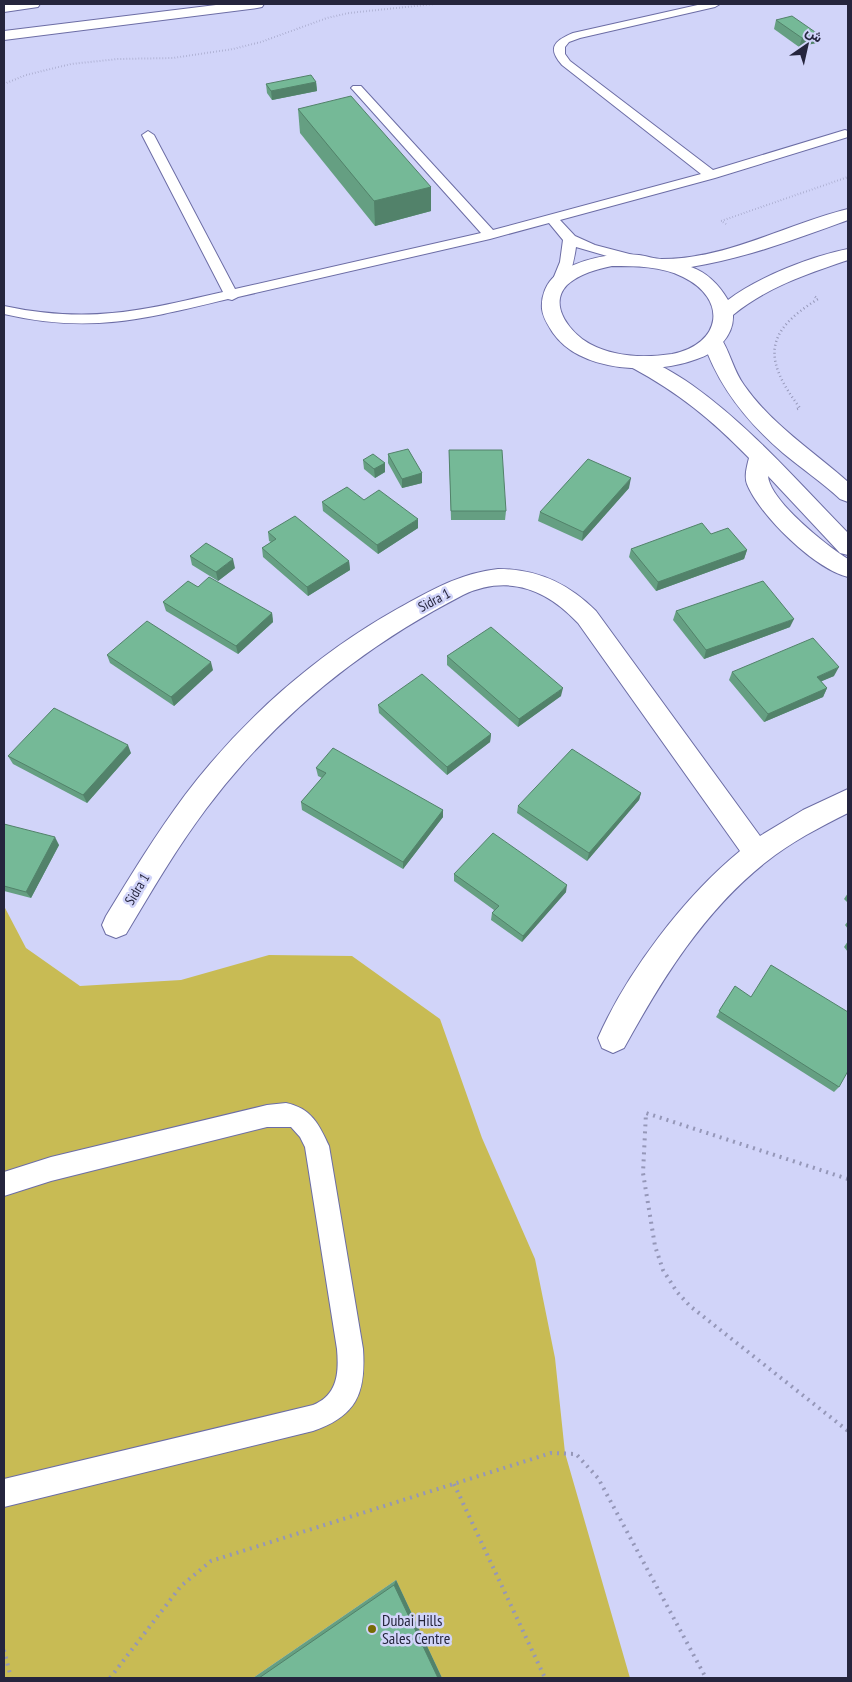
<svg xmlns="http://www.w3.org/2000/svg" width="852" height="1682" viewBox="0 0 852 1682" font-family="'PT Sans Narrow',Vazirmatn,sans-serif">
	<rect width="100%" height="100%" fill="#d1d4f9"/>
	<!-- green -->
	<polygon fill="#c8bb54" points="4,906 26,948 80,986 181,980 269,955 352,956 440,1019 482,1138 535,1259 555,1358 565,1453 630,1678 442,1678 396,1580 253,1678 4,1678"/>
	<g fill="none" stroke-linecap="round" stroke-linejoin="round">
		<!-- service casing -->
		<g stroke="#6c6da5" stroke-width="2">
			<g id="service">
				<path d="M702 4H720L715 7 580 38 569 42 565 47V54L570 61 713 170 845 130 848 131V137L715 178 560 220 575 236 595 245 641 257 643 260 641 263H631L576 247C574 261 571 275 563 287H553L551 284 560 262 563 240 549 223 490 239 238 297 232 300 228 299C145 319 90 334 4 314V306C88 324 141 311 223 292L142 135 148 131 154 135 235 289 481 233 353 90 351 88 353 86H361L493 230 701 174 562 65C547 48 554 41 573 33Z"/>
				<path d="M286 1103C311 1108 319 1124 329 1146L363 1349C366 1394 356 1416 313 1431L4 1507V1479L313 1405C338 1395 339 1372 337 1349L305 1147 300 1137 291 1127H267L51 1181 4 1196V1172L51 1157 267 1105Z"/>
			</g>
		</g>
		<!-- minor casing -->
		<g stroke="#6c6da5" stroke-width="2">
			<g id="minor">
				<path d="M713 335 720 337C730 351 733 370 744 385 772 425 812 450 848 482V502L840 499C822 482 802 469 783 453 747 422 718 386 703 341L706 337Z"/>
				<path d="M638 357C657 362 676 374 692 385 751 427 798 482 848 533V555L840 553 768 476C770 501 827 546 848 559V577C815 569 760 516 747 484 744 476 747 466 749 458 711 419 679 393 631 367L628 363 631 359Z"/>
				<path d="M498 569C537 569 568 583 596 611L760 836 803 810 848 789V813C820 827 791 842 766 862 704 911 662 979 624 1048L613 1053 602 1048 598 1038C627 972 684 897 740 851L578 623C546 589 508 574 463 595 362 647 274 718 206 809 176 849 151 892 126 934L116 938 106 934 102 925 106 916C131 875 156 834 185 795 242 720 315 655 397 609 430 591 460 573 498 569Z"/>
			</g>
		</g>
		<!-- tertiary casing -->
		<g stroke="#6c6da5" stroke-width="2">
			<path id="tertiary" d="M848 209V220C796 239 746 258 691 267 708 273 719 285 728 300 758 277 812 256 848 249V260C807 274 767 287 733 315 734 336 716 353 697 359 655 375 581 373 553 333 548 325 543 318 542 309 541 296 546 283 556 275 580 258 611 253 639 255 647 256 655 259 662 259 728 259 786 224 848 209ZM612 266C636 266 661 266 683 277 728 299 722 344 672 354 645 358 614 357 590 344 572 334 547 306 567 285 579 274 597 269 612 266Z"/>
		</g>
		<!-- secondary casing -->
		<g stroke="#6c6da5" stroke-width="2">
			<g id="secondary">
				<polygon points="4,4 40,4 38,7 4,12"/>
				<polygon points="224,4 264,4 262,7 257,8 4,40 4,31"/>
			</g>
		</g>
		<!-- path-far2 -->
		<g stroke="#9597b8" stroke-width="2" stroke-dasharray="0.5 2.5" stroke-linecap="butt">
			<polyline points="4,84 26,75 71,64 118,59 173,58 233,49 261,42 327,18 349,13 434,4"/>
			<polyline points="726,224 721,221 848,177"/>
		</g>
		<!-- path-far1 -->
		<path stroke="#9597b8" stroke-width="2.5" stroke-dasharray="1 3" stroke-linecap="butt" d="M797 409 800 408C763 359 764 332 818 299L814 296"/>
		<!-- path -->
		<g stroke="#9597b8" stroke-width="4" stroke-dasharray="2 5" stroke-linecap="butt">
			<polyline points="848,1179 646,1113 643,1173 655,1246 663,1270 677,1292 690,1306 848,1431"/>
			<polyline points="454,1484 545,1678"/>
			<polyline points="4,1650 11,1678"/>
			<polyline points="110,1678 181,1586 211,1561 551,1453 576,1454 598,1478 706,1678"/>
		</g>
		<!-- service -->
		<use href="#service" fill="#fff" fill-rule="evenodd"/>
		<!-- minor -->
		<use href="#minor" fill="#fff" fill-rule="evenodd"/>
		<!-- tertiary -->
		<use href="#tertiary" fill="#fff" fill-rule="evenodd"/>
		<!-- secondary -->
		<use href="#secondary" fill="#fff" fill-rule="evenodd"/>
	</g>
	<!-- wall -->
	<g fill="#659f82">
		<polygon points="776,20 816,43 799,47 774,29"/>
		<polygon points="316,82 317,91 272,100 267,93 266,84"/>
		<polygon points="298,109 431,187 431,211 375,226 300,133"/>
		<polygon points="449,450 506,511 505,520 451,520"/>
		<polygon points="388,454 422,473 422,483 402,488 388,463"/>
		<polygon points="363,460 385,463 385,472 375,478 364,469"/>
		<polygon points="629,488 582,541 538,521 540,512"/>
		<polygon points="364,500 418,528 378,554 323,511 322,502"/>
		<polygon points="268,532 349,561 350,570 308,596 263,557 262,548 271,542 269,541"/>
		<polygon points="711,534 747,550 744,559 656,591 629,557 631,549"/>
		<polygon points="190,556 235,568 218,581 192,565"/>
		<polygon points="198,587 272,613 273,622 238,654 166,611 163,602"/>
		<polygon points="676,611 790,627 704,659 673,620"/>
		<polygon points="107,655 213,670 174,706 110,663"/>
		<polygon points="447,656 561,696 518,727 447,665"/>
		<polygon points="732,672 834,676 821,681 827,688 823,697 764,722 729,680"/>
		<polygon points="378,705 491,734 490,742 447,775 379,713"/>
		<polygon points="131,753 87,803 13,764 8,756"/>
		<polygon points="316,768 443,810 443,817 403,869 302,810 301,802 322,778 318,776"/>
		<polygon points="641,793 639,800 587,861 517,813 518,806"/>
		<polygon points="4,824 59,845 31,898 4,891"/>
		<polygon points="454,874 566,892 522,942 491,920 492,913 494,910 454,881"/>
		<polygon points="848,893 848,903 844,899"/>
		<polygon points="848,921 848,929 845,925"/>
		<polygon points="848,941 848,952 844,947"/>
		<polygon points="735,986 839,1087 834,1092 716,1017"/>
		<polygon points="396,1580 442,1678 253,1678"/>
	</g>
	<!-- shaded-wall -->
	<g fill="#52826a">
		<polygon points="818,34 816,43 799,47 802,38"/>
		<polygon points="316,82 317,91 272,100 271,91"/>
		<polygon points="431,187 431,211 375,226 374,201"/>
		<polygon points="385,463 385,472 375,478 374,469"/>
		<polygon points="422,473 422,483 402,488 402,479"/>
		<polygon points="631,478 629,488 582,541 583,532"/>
		<polygon points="418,519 418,528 378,554 377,545"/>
		<polygon points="747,550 744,559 656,591 658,582"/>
		<polygon points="233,559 235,568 218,581 216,572"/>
		<polygon points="349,561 350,570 308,596 307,587"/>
		<polygon points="272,613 273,622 238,654 236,646"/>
		<polygon points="794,619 790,627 704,659 706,650"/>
		<polygon points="211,662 213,670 174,706 171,697"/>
		<polygon points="839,667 834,676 813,685 817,677"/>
		<polygon points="563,688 561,696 518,727 519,719"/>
		<polygon points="827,688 823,697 764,722 768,714"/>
		<polygon points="491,734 490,742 447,775 447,767"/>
		<polygon points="128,745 131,753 87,803 83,795"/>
		<polygon points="641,793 639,800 587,861 589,853"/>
		<polygon points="443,810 443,817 403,869 403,862"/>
		<polygon points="55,837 59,845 31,898 26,892"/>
		<polygon points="567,885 566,892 522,942 523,936"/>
		<polygon points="396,1580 442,1678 438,1678 394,1585"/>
	</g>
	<!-- building -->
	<g fill="#75b997" stroke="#52826a">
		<polygon points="792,16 818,34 802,38 776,20"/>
		<polygon points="311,75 316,82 271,91 266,84"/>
		<polygon points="351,96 431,187 374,201 298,109"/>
		<polygon points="408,449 422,473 402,479 388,454"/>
		<polygon points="449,450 502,450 506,511 451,511"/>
		<polygon points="373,454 385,463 374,469 363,460"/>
		<polygon points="588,459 631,478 583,532 540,512"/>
		<polygon points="347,487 364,500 379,490 418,519 377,545 322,502"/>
		<polygon points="295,516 349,561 307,587 262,548 276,539 268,532"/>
		<polygon points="702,523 711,534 728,528 747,550 658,582 631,549"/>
		<polygon points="206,543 233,559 216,572 190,556"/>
		<polygon points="209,577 272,613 236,646 163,602 188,581 198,587"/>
		<polygon points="763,581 794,619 706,650 676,611"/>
		<polygon points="147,621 211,662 171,697 107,655"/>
		<polygon points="491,627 563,688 519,719 447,656"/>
		<polygon points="813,638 839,667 817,677 827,688 768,714 732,672"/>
		<polygon points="422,674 491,734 447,767 378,705"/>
		<polygon points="54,708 128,745 83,795 8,756"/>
		<polygon points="333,748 443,810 403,862 301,802 326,773 316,768"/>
		<polygon points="572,749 641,793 589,853 518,806"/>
		<polygon points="4,824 55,837 26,892 4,886"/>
		<polygon points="493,833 567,885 523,936 492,913 499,906 454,874"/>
		<polygon points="771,965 848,1012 848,1071 839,1087 719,1011 735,986 751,997"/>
		<polygon points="394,1585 438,1678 259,1678"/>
	</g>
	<!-- markers -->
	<circle fill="#776b05" stroke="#d1d4f9" stroke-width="2" cx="372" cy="1629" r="5"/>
	<g text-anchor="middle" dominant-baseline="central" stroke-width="5" stroke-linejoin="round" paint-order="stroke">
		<!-- street labels -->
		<g font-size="14" fill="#25253d" stroke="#d1d4f9">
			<text transform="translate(434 600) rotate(-28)">Sidra 1</text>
			<text transform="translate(137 889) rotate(-59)">Sidra 1</text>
		</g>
		<!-- near-poi labels -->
		<g font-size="16" fill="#25253d" stroke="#d1d4f9" text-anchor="start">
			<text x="382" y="1620">Dubai Hills<tspan x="382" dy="18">Sales Centre</tspan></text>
		</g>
	</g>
	<!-- border -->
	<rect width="852" height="1682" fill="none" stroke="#25253d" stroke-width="10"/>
	<!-- north arrow -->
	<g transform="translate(807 45) rotate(34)" stroke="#d1d4f9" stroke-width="4" paint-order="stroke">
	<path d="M0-4L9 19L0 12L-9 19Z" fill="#25253d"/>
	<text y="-8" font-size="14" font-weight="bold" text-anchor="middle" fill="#25253d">ش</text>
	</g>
</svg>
